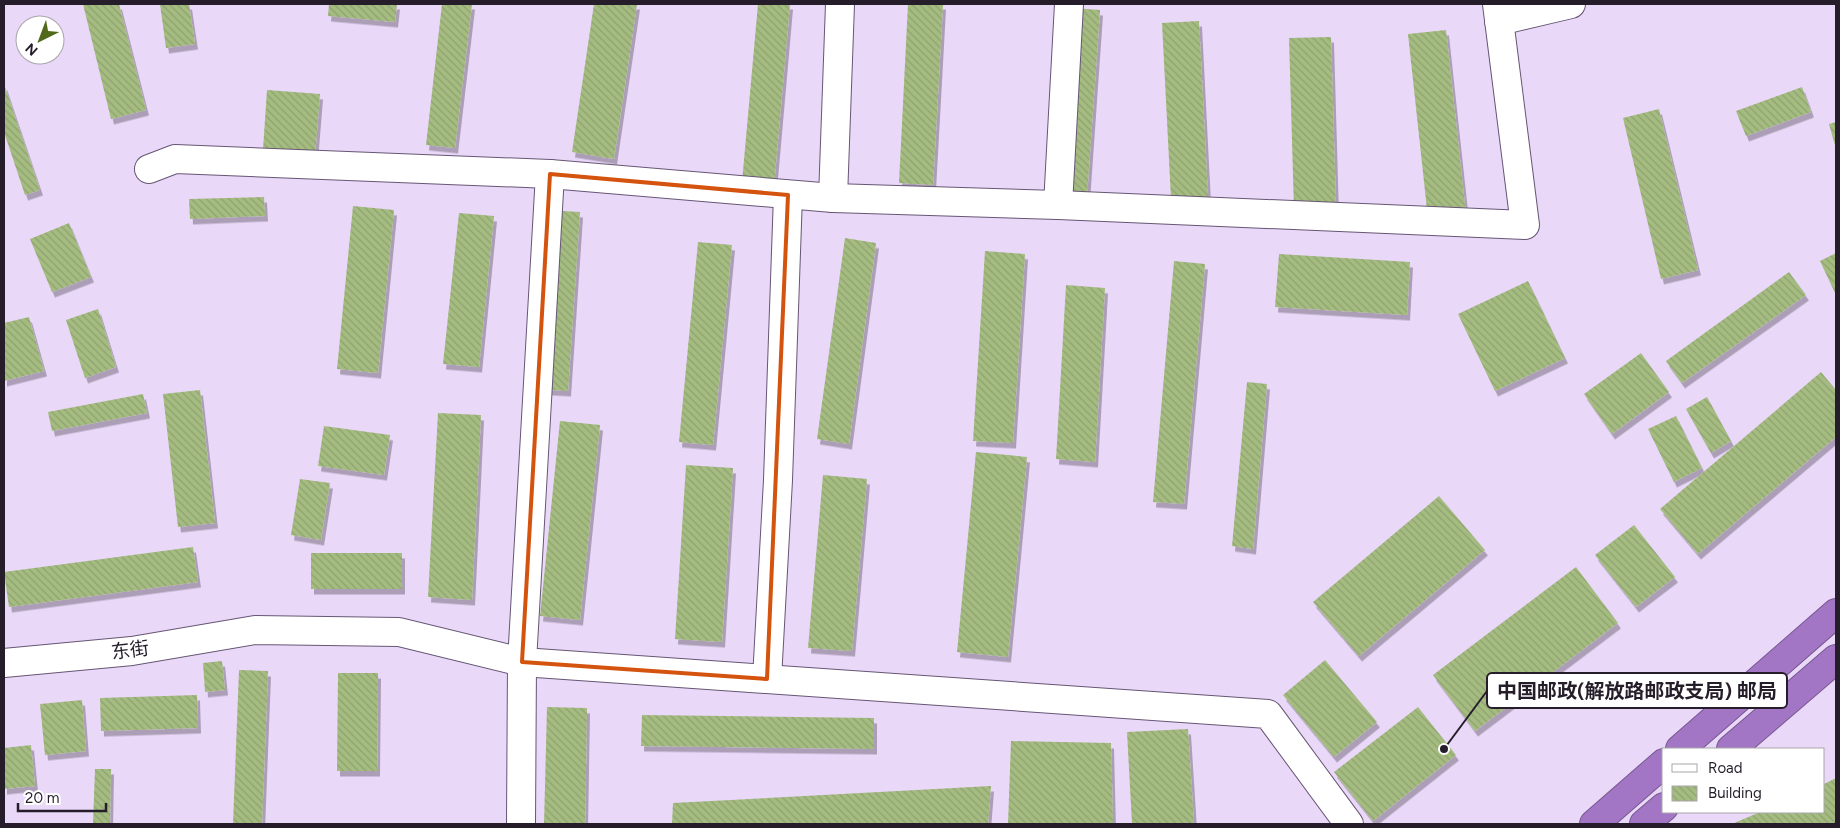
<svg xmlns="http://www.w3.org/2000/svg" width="1840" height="828" viewBox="0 0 1840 828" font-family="Figtree,'Noto Sans SC',sans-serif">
	<defs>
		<pattern id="building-back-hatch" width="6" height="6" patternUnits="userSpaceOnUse" patternTransform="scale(1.25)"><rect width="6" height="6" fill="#a5bc81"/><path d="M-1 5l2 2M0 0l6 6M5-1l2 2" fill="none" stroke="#8ea170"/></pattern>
		<filter id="shadow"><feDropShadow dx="3" dy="5.5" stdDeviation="0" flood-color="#0004"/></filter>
	</defs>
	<rect width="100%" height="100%" fill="#ead8f9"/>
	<!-- building -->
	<g fill="url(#building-back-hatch)" filter="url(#shadow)">
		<polygon points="83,4 119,4 146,110 111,119"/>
		<polygon points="160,4 189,4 195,44 166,48"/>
		<polygon points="329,4 397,4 395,22 328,16"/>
		<polygon points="442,4 472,4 455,148 426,145"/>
		<polygon points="594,4 637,4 614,159 572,152"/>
		<polygon points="758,4 790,4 774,185 742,182"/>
		<polygon points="908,4 943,4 933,185 899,183"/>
		<polygon points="1059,7 1100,10 1087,196 1047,194"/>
		<polygon points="1199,21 1208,197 1171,199 1162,23"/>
		<polygon points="1446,30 1467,224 1429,228 1408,34"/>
		<polygon points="1331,37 1336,209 1294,210 1289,38"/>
		<polygon points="4,84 40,190 25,195 4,132"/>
		<polygon points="1802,87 1811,112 1746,136 1736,111"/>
		<polygon points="267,90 320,94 314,168 262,164"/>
		<polygon points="1659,109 1698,270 1661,279 1623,118"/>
		<polygon points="1836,122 1836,149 1829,124"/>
		<polygon points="264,197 265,216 190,219 189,199"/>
		<polygon points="353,206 394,210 378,373 337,369"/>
		<polygon points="545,210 580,212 568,391 534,389"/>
		<polygon points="459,213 494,216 479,367 443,364"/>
		<polygon points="69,223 91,277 52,292 30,239"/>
		<polygon points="845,238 876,243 849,444 817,439"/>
		<polygon points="698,242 732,245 713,445 679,442"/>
		<polygon points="985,251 1025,254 1013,443 973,441"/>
		<polygon points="1836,253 1836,295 1820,261"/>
		<polygon points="1279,254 1410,262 1407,315 1275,307"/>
		<polygon points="1174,261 1205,264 1184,504 1153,502"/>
		<polygon points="1789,272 1806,295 1682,383 1666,361"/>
		<polygon points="1528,281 1565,358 1495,391 1458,314"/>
		<polygon points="1066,285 1105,288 1095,462 1056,459"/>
		<polygon points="98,309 116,367 85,378 66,320"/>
		<polygon points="29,317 44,371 4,381 4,323"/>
		<polygon points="1641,353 1669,392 1612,434 1584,394"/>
		<polygon points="1821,372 1836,390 1836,437 1698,554 1660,509"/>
		<polygon points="1247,382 1267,384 1253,549 1232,546"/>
		<polygon points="200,390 215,523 178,527 163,394"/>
		<polygon points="143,394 147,413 52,431 48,412"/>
		<polygon points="1707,397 1731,441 1711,453 1686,409"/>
		<polygon points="438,413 481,415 472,600 428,597"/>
		<polygon points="1676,416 1702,468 1674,482 1648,429"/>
		<polygon points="560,421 600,425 580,620 540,616"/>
		<polygon points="324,426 390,435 384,475 318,466"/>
		<polygon points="976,452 1027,457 1008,657 957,652"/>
		<polygon points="686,465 733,468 722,642 675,639"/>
		<polygon points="823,475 867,479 852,651 808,648"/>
		<polygon points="300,479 330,483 321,540 291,535"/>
		<polygon points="1439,496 1485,550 1359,656 1313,602"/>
		<polygon points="1634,525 1675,577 1636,607 1595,555"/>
		<polygon points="193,547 198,582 9,607 4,572"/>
		<rect x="311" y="553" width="91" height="36"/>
		<polygon points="1576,567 1618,623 1475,731 1433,675"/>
		<polygon points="1325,660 1377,722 1334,757 1283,695"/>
		<polygon points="222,661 225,690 205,692 203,663"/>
		<polygon points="239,670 268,671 262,824 233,824"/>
		<polygon points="338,673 378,673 377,771 337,771"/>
		<polygon points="197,695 198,728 101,731 100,698"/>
		<polygon points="82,700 86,751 45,755 40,704"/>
		<polygon points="547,707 587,708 585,824 544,824"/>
		<polygon points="1418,707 1456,755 1373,821 1334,772"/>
		<polygon points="642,715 874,718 874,749 641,746"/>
		<polygon points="1188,729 1194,824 1132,824 1127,732"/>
		<polygon points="1011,741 1111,743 1113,824 1008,824"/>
		<polygon points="31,745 35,786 4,789 4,748"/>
		<polygon points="95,769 111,769 110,824 93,824"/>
		<polygon points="1836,778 1836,824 1732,824 1760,812 1824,812 1824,784"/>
		<polygon points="991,786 988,824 672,824 673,803"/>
	</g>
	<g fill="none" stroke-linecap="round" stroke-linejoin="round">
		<!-- minor casing -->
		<g stroke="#665673" stroke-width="30">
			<g id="minor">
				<polyline points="1499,21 1571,4"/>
				<polyline points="149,169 175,159 550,174 833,198 1058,205 1525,225 1497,4"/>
				<polyline points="833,198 840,4"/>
				<polyline points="1058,205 1069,4"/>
				<polyline points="4,663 132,651 255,630 399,632 522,662 1268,714 1349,824"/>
				<polyline points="767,679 778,480 788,195"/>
				<polyline points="521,824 522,662 550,174"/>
			</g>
		</g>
		<!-- highway casing -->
		<g stroke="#76578f" stroke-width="30">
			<g id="highway">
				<polyline points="1680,749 1836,613"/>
				<polyline points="1731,749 1836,659"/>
				<polyline points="1594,824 1664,763"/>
				<polyline points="1644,824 1664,807"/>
			</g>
		</g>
		<!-- minor -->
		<use href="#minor" stroke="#fff" stroke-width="28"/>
		<!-- highway -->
		<use href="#highway" stroke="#a276c5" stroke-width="28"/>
	</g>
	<!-- marked area -->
	<path fill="none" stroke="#d4530f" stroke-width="4" stroke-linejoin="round" d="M550 174 788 195 767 679 522 662Z"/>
	<g text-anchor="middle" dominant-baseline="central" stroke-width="4" stroke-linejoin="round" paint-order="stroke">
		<!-- street labels -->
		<g font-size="19" fill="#251e2a" stroke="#fff">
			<text transform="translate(130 650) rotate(-7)">东街</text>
		</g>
	</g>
	<!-- callouts -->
	<path fill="none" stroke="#251e2a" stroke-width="2" d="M1444 749L1487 691"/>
	<circle fill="#251e2a" stroke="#fff" stroke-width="2" cx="1444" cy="749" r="5"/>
	<rect fill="#fff" stroke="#251e2a" stroke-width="2" x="1487" y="673" width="300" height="35" rx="5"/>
	<g font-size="20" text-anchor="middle" font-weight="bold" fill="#251e2a">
		<text x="1637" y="698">中国邮政(解放路邮政支局) 邮局</text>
	</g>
	<!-- border -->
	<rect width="1840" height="828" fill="none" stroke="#251e2a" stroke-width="10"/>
	<!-- legend -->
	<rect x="1662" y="748" width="162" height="65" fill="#ffffff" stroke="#a8a5aa"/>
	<rect x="1672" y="764" width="25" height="8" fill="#ffffff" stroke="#a8a5aa"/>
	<text x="1708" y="773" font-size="15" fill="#251e2a">Road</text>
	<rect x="1672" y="786" width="25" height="15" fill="url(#building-back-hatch)" stroke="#a8a5aa"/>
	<text x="1708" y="798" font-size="15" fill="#251e2a">Building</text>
	<!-- north arrow -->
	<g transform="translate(40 40) rotate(222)"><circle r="24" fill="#ffffff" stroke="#a8a5aa"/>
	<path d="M0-4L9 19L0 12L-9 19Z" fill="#51691a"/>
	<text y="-8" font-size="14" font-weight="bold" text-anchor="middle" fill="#251e2a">N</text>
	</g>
	<!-- scale -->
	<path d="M18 803v8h88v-8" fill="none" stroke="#251e2a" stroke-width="2.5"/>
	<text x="25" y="803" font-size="15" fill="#251e2a" stroke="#ffffff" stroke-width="4" paint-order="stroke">20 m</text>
</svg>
